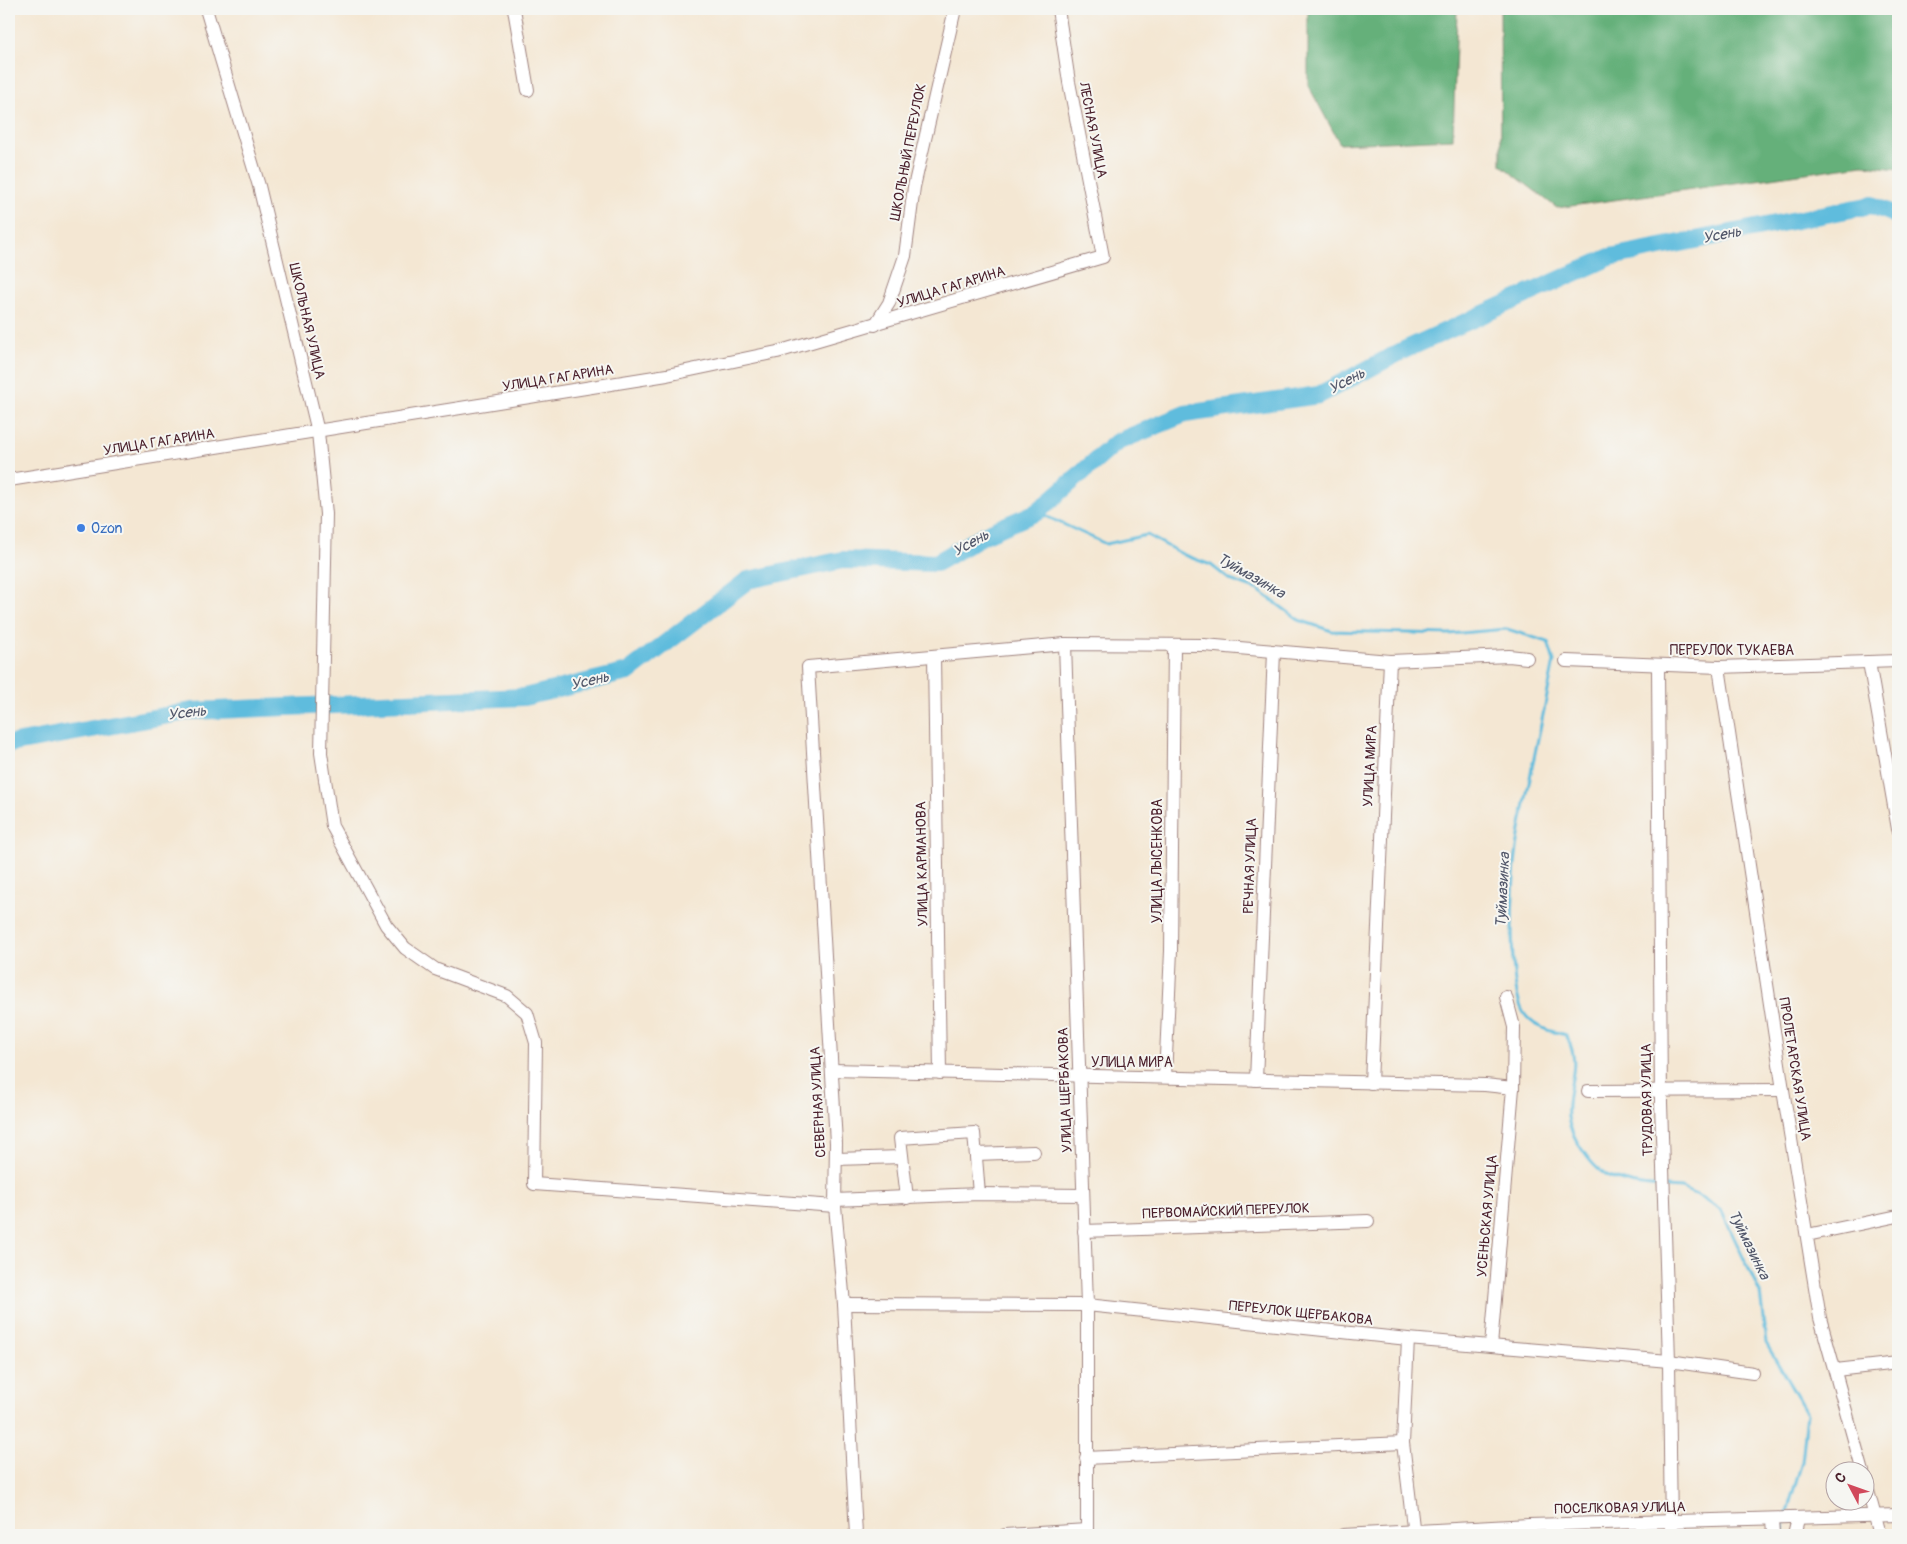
<svg xmlns="http://www.w3.org/2000/svg" width="1907" height="1544" viewBox="0 0 1907 1544" font-family="Pangolin,sans-serif">
	<rect width="100%" height="100%" fill="#f6f6f2"/>
	<filter id="ink" filterUnits="userSpaceOnUse"><feTurbulence type="fractalNoise" baseFrequency=".02" numOctaves="2"/><feDisplacementMap in="SourceGraphic" scale="10" xChannelSelector="R" yChannelSelector="G"/><feConvolveMatrix kernelMatrix="1 2 1 2 8 2 1 2 1" color-interpolation-filters="sRGB"/></filter>
	<filter id="wash" filterUnits="userSpaceOnUse"><feTurbulence type="fractalNoise" baseFrequency=".0096" numOctaves="4" result="noise"/><feDisplacementMap in="SourceGraphic" scale="20" xChannelSelector="R" yChannelSelector="G"/><feGaussianBlur stdDeviation="1.12" result="paint"/><feColorMatrix in="noise" values="0 0 0 0 0 0 0 0 0 0 0 0 0 0 0 0 0 1.4 0 .05"/><feComposite in="paint" operator="in"/></filter>
	<g filter="url(#wash)">
		<rect width="100%" height="100%" fill="#f4e7d3"/>
		<!-- forest -->
		<g fill="#65b07a" stroke="#586852">
			<polygon points="1308,9 1457,9 1453,139 1340,144 1308,85"/>
			<polygon points="1500,9 1898,9 1898,169 1863,165 1557,208 1501,165"/>
		</g>
		<g fill="none" stroke-linecap="round" stroke-linejoin="round">
			<!-- stream -->
			<g stroke="#5fbcdd" stroke-width="3">
				<path d="M1037 512 1106 544 1147 535 1184 555 1211 565 1230 580 1258 590 1299 620 1332 631 1449 634 1507 629 1548 642 1554 661C1542 723 1527 785 1517 848 1512 879 1506 993 1526 1016 1537 1029 1551 1031 1566 1035 1584 1069 1565 1083 1568 1117 1570 1136 1593 1171 1611 1177 1626 1183 1644 1186 1660 1187"/>
				<polyline points="1666,1187 1681,1188 1703,1198 1721,1210 1760,1293 1766,1343 1807,1414 1802,1462 1786,1515"/>
				<polyline points="1783,1535 1785,1521"/>
			</g>
			<!-- river -->
			<polyline stroke="#5fbcdd" stroke-width="18" points="9,744 192,711 524,697 628,672 748,580 843,560 936,563 984,535 1037,512 1117,442 1185,414 1319,395 1404,350 1610,257 1872,205 1898,216"/>
		</g>
	</g>
	<g filter="url(#ink)">
		<g fill="none" stroke-linecap="round" stroke-linejoin="round">
			<!-- minor casing -->
			<g stroke="#9f837f" stroke-width="14">
				<g id="minor">
					<polyline points="206,9 259,186 318,432 326,514 321,753 332,826 386,925 405,948 435,969 507,996 527,1013 536,1043 534,1184 835,1206"/>
					<polyline points="514,9 528,90"/>
					<polyline points="875,325 889,303 905,256 914,187 955,9"/>
					<polyline points="9,480 667,375 777,352 1103,257 1069,82 1058,9"/>
					<polyline points="1065,644 1087,1305 1087,1535"/>
					<polyline points="934,656 940,1073"/>
					<polyline points="1566,661 1719,667 1898,661"/>
					<polyline points="1869,662 1898,829"/>
					<polyline points="1658,665 1661,1103 1669,1361 1671,1535"/>
					<polyline points="1719,667 1783,1090 1820,1318 1863,1472"/>
					<polyline points="832,1070 1485,1085 1513,1088"/>
					<polyline points="1165,1077 1171,951 1174,646"/>
					<polyline points="1256,1080 1274,652"/>
					<polyline points="1371,1083 1390,661"/>
					<polyline points="1588,1091 1783,1090"/>
					<polyline points="976,1154 1034,1152"/>
					<polyline points="836,1159 902,1157"/>
					<polyline points="907,1198 900,1138 974,1133 979,1194"/>
					<polyline points="835,1200 979,1194 1083,1195"/>
					<polyline points="1084,1231 1368,1221"/>
					<polyline points="1807,1235 1898,1216"/>
					<polyline points="844,1304 1087,1305 1408,1339 1669,1361 1753,1373"/>
					<polyline points="1408,1339 1403,1443 1414,1535"/>
					<polyline points="1491,1346 1513,1088 1514,1027 1506,997"/>
					<polyline points="1836,1370 1898,1363"/>
					<polyline points="1086,1458 1403,1443"/>
					<polyline points="1864,1476 1880,1535"/>
					<polyline points="1772,1520 1773,1535"/>
					<polyline points="856,1535 844,1304 835,1206 836,1143 808,667 1065,644 1204,645 1390,661 1509,656 1527,658"/>
					<polyline points="1005,1535 1087,1530"/>
					<polyline points="1343,1535 1529,1525 1898,1515"/>
					<polyline points="1794,1535 1798,1519"/>
				</g>
			</g>
			<!-- minor -->
			<use href="#minor" stroke="#fff" stroke-width="12"/>
		</g>
	</g>
	<!-- markers -->
	<circle fill="#3f7fe0" stroke="#f6f6f2" stroke-width="2" cx="81" cy="528" r="5"/>
	<g text-anchor="middle" dominant-baseline="central" stroke-width="4" stroke-linejoin="round" paint-order="stroke">
		<!-- street labels -->
		<g font-size="14" fill="#4a1f2b" stroke="#f6f6f2">
			<text transform="translate(1093 130) rotate(79)">ЛЕСНАЯ УЛИЦА</text>
			<text transform="translate(908 152) rotate(-79)">ШКОЛЬНЫЙ ПЕРЕУЛОК</text>
			<text transform="translate(951 287) rotate(-17)">УЛИЦА ГАГАРИНА</text>
			<text transform="translate(307 321) rotate(77)">ШКОЛЬНАЯ УЛИЦА</text>
			<text transform="translate(558 378) rotate(-9)">УЛИЦА ГАГАРИНА</text>
			<text transform="translate(159 442) rotate(-9)">УЛИЦА ГАГАРИНА</text>
			<text x="1732" y="650">ПЕРЕУЛОК ТУКАЕВА</text>
			<text transform="translate(1370 766) rotate(-87)">УЛИЦА МИРА</text>
			<text transform="translate(1157 861) rotate(-90)">УЛИЦА ЛЫСЕНКОВА</text>
			<text transform="translate(922 864) rotate(-91)">УЛИЦА КАРМАНОВА</text>
			<text transform="translate(1250 866) rotate(-88)">РЕЧНАЯ УЛИЦА</text>
			<text x="1132" y="1062">УЛИЦА МИРА</text>
			<text transform="translate(1795 1069) rotate(81)">ПРОЛЕТАРСКАЯ УЛИЦА</text>
			<text transform="translate(1065 1090) rotate(-92)">УЛИЦА ЩЕРБАКОВА</text>
			<text transform="translate(1647 1100) rotate(-91)">ТРУДОВАЯ УЛИЦА</text>
			<text transform="translate(818 1102) rotate(-93)">СЕВЕРНАЯ УЛИЦА</text>
			<text transform="translate(1226 1211) rotate(-2)">ПЕРВОМАЙСКИЙ ПЕРЕУЛОК</text>
			<text transform="translate(1487 1216) rotate(-85)">УСЕНЬСКАЯ УЛИЦА</text>
			<text transform="translate(1301 1313) rotate(6)">ПЕРЕУЛОК ЩЕРБАКОВА</text>
			<text transform="translate(1620 1508) rotate(-1)">ПОСЕЛКОВАЯ УЛИЦА</text>
		</g>
		<!-- shop labels -->
		<g font-size="14" fill="#366cbe" stroke="#f6f6f2" text-anchor="start">
			<text x="91" y="528">Ozon</text>
		</g>
		<!-- water labels -->
		<g font-size="15" font-style="italic" fill="#515669" stroke="#f6f6f2">
			<text transform="translate(1722 235) rotate(-11)">Усень</text>
			<text transform="translate(1347 381) rotate(-28)">Усень</text>
			<text transform="translate(971 543) rotate(-29)">Усень</text>
			<text transform="translate(1251 576) rotate(30)">Туймазинка</text>
			<text transform="translate(590 681) rotate(-13)">Усень</text>
			<text transform="translate(187 713) rotate(-7)">Усень</text>
			<text transform="translate(1503 890) rotate(-87)">Туймазинка</text>
			<text transform="translate(1749 1245) rotate(64)">Туймазинка</text>
		</g>
	</g>
	<!-- margin -->
	<rect width="1907" height="1544" fill="none" stroke="#f6f6f2" stroke-width="30"/>
	<!-- north arrow -->
	<g transform="translate(1850 1486) rotate(311)"><circle r="24" fill="#f6f6f2" stroke="#b1a0a2"/>
	<path d="M0-4L9 19L0 12L-9 19Z" fill="#d1495b"/>
	<text y="-8" font-size="14" font-weight="bold" text-anchor="middle" fill="#4a1f2b">С</text>
	</g>
</svg>
